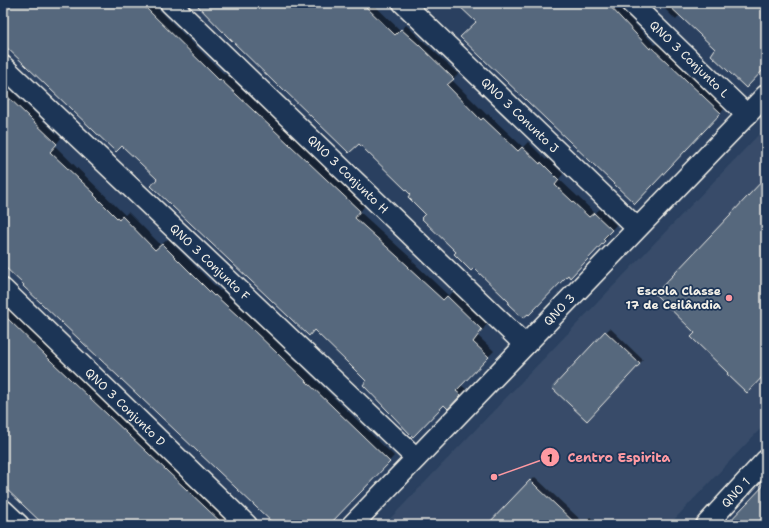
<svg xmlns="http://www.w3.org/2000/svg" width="769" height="528" viewBox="0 0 769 528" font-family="'Shantell Sans',sans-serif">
	<rect width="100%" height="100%" fill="#2a4060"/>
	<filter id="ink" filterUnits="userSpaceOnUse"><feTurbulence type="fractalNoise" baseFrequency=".025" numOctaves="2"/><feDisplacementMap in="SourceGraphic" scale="8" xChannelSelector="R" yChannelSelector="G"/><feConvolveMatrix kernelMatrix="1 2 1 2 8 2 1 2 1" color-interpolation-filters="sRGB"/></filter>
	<g filter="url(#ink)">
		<!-- built -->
		<polygon fill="#374c69" points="766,127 766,423 669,525 384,525"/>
		<!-- shadow -->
		<g fill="#0007">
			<polygon points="3,3 152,3 225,75 226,74 365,205 360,212 413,260 412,261 449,296 453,292 487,324 478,336 494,351 461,385 466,389 448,408 444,403 367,381 122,145 3,42"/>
			<polygon points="196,3 372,3 401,31 406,25 458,74 452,80 487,115 488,114 523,147 528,142 546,160 547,158 563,174 559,179 595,213 600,209 616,225 608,234 609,235 570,276 568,274 510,302 457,252 412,194 359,143"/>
			<polygon points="457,3 615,3 655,45 657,43 725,108 635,202 477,22"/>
			<polygon points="659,3 766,3 766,66 716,49 680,15 676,20"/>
			<polygon points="3,83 61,138 55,146 125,215 128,212 161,245 168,239 220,291 221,290 256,322 394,456 328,525 276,525 3,265"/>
			<polygon points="3,304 235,525 45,525 3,485"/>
			<polygon points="610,328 643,360 587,419 553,388"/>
			<polygon points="535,477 584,523 590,517 598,525 497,525 492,521"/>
		</g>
		<!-- building -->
		<g fill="#56677d" stroke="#f4f1e8">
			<polygon points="3,3 141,3 219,80 220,79 360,211 355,218 408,266 407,267 443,300 447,296 482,330 473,342 489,357 456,391 461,395 448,409 444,405 413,437 363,385 366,381 349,364 314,330 309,336 151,186 157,179 122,146 116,152 3,44"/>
			<polygon points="195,3 362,3 395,35 401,29 419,45 454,79 447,85 481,120 483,118 518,151 522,147 540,164 541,162 559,180 555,185 589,217 594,213 612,230 603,239 605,241 570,278 568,275 529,315 528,314 523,318 508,304 509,302 474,268 471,271 454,254 456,252 421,218 425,214 408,197 410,194 359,144 349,153 280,86 279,87 227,36"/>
			<polygon points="456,3 607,3 650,49 651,47 721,113 635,204 460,37 476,22"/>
			<polygon points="666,3 766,3 766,67 746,88 711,55 715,49"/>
			<polygon points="3,92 57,144 50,152 95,194 94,195 119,220 122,216 155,250 162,244 214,296 215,295 250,327 390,462 329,525 275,525 23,286 24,285 3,265"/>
			<polygon points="766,177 766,373 747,393 727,374 728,373 691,337 695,333 655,294"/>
			<polygon points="3,314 51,361 224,525 44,525 3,486"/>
			<polygon points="605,331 640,364 587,421 552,388"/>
			<polygon points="530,480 537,487 577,525 487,525"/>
			<polygon points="766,483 766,525 726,525"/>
		</g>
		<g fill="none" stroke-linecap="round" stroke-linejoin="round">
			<!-- minor casing -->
			<g stroke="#f4f1e8" stroke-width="23">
				<g id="minor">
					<path id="s1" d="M170 3 525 345"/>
					<path id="s2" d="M403 3 637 228"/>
					<path id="s3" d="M631 3 747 115"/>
					<path id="s4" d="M3 66 416 458"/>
					<path id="s5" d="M3 289 247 525"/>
					<polyline points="3,510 19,525"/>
					<path id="s6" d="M352 525 766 95"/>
					<path id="s7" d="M706 525 766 460"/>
				</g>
			</g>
			<!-- minor -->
			<use href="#minor" stroke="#1d3557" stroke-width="20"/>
		</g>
	</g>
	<!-- markers -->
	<circle fill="#ff9aa2" stroke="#1d3557" stroke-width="1.5" cx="729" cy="298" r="4"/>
	<g text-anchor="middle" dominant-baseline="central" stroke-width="3.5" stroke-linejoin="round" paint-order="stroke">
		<!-- street labels -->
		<g font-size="12" fill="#f4f1e8" stroke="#1d3557">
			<text stroke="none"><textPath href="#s3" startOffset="81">QNO 3 Conjunto L</textPath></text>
			<text stroke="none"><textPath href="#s2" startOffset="162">QNO 3 Conunto J</textPath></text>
			<text stroke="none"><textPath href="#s1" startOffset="247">QNO 3 Conjunto H</textPath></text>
			<text stroke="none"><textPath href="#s4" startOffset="285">QNO 3 Conjunto F</textPath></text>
			<text stroke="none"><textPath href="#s6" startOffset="299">QNO 3</textPath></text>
			<text stroke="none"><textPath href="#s5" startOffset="170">QNO 3 Conjunto D</textPath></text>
			<text stroke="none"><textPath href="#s7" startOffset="44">QNO 1</textPath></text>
		</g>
		<!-- poi labels -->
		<g font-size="12" font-weight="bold" fill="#f4f1e8" stroke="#1d3557" text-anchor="end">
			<text x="721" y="291">Escola Classe<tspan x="721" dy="14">17 de Ceilândia</tspan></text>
		</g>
	</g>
	<!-- callouts -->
	<path fill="none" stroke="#ff9aa2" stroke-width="1.5" d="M494 477L550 457"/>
	<g fill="#ff9aa2" stroke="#1d3557" stroke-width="1.5">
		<circle cx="494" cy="477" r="4"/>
		<circle cx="550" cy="457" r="10"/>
	</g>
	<g font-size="12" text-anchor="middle" font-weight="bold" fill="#111">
		<text x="550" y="462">1</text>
	</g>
	<g font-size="13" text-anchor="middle" font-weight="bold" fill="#ff9aa2" stroke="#1d3557" stroke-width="3.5" stroke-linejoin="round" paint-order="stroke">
		<text x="619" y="462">Centro Espirita</text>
	</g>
	<!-- margin -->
	<rect width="769" height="528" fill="none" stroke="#1d3557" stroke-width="16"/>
	<rect x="8" y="8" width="753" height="512" fill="none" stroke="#f4f1e8" stroke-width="1.5" filter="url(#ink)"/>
</svg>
